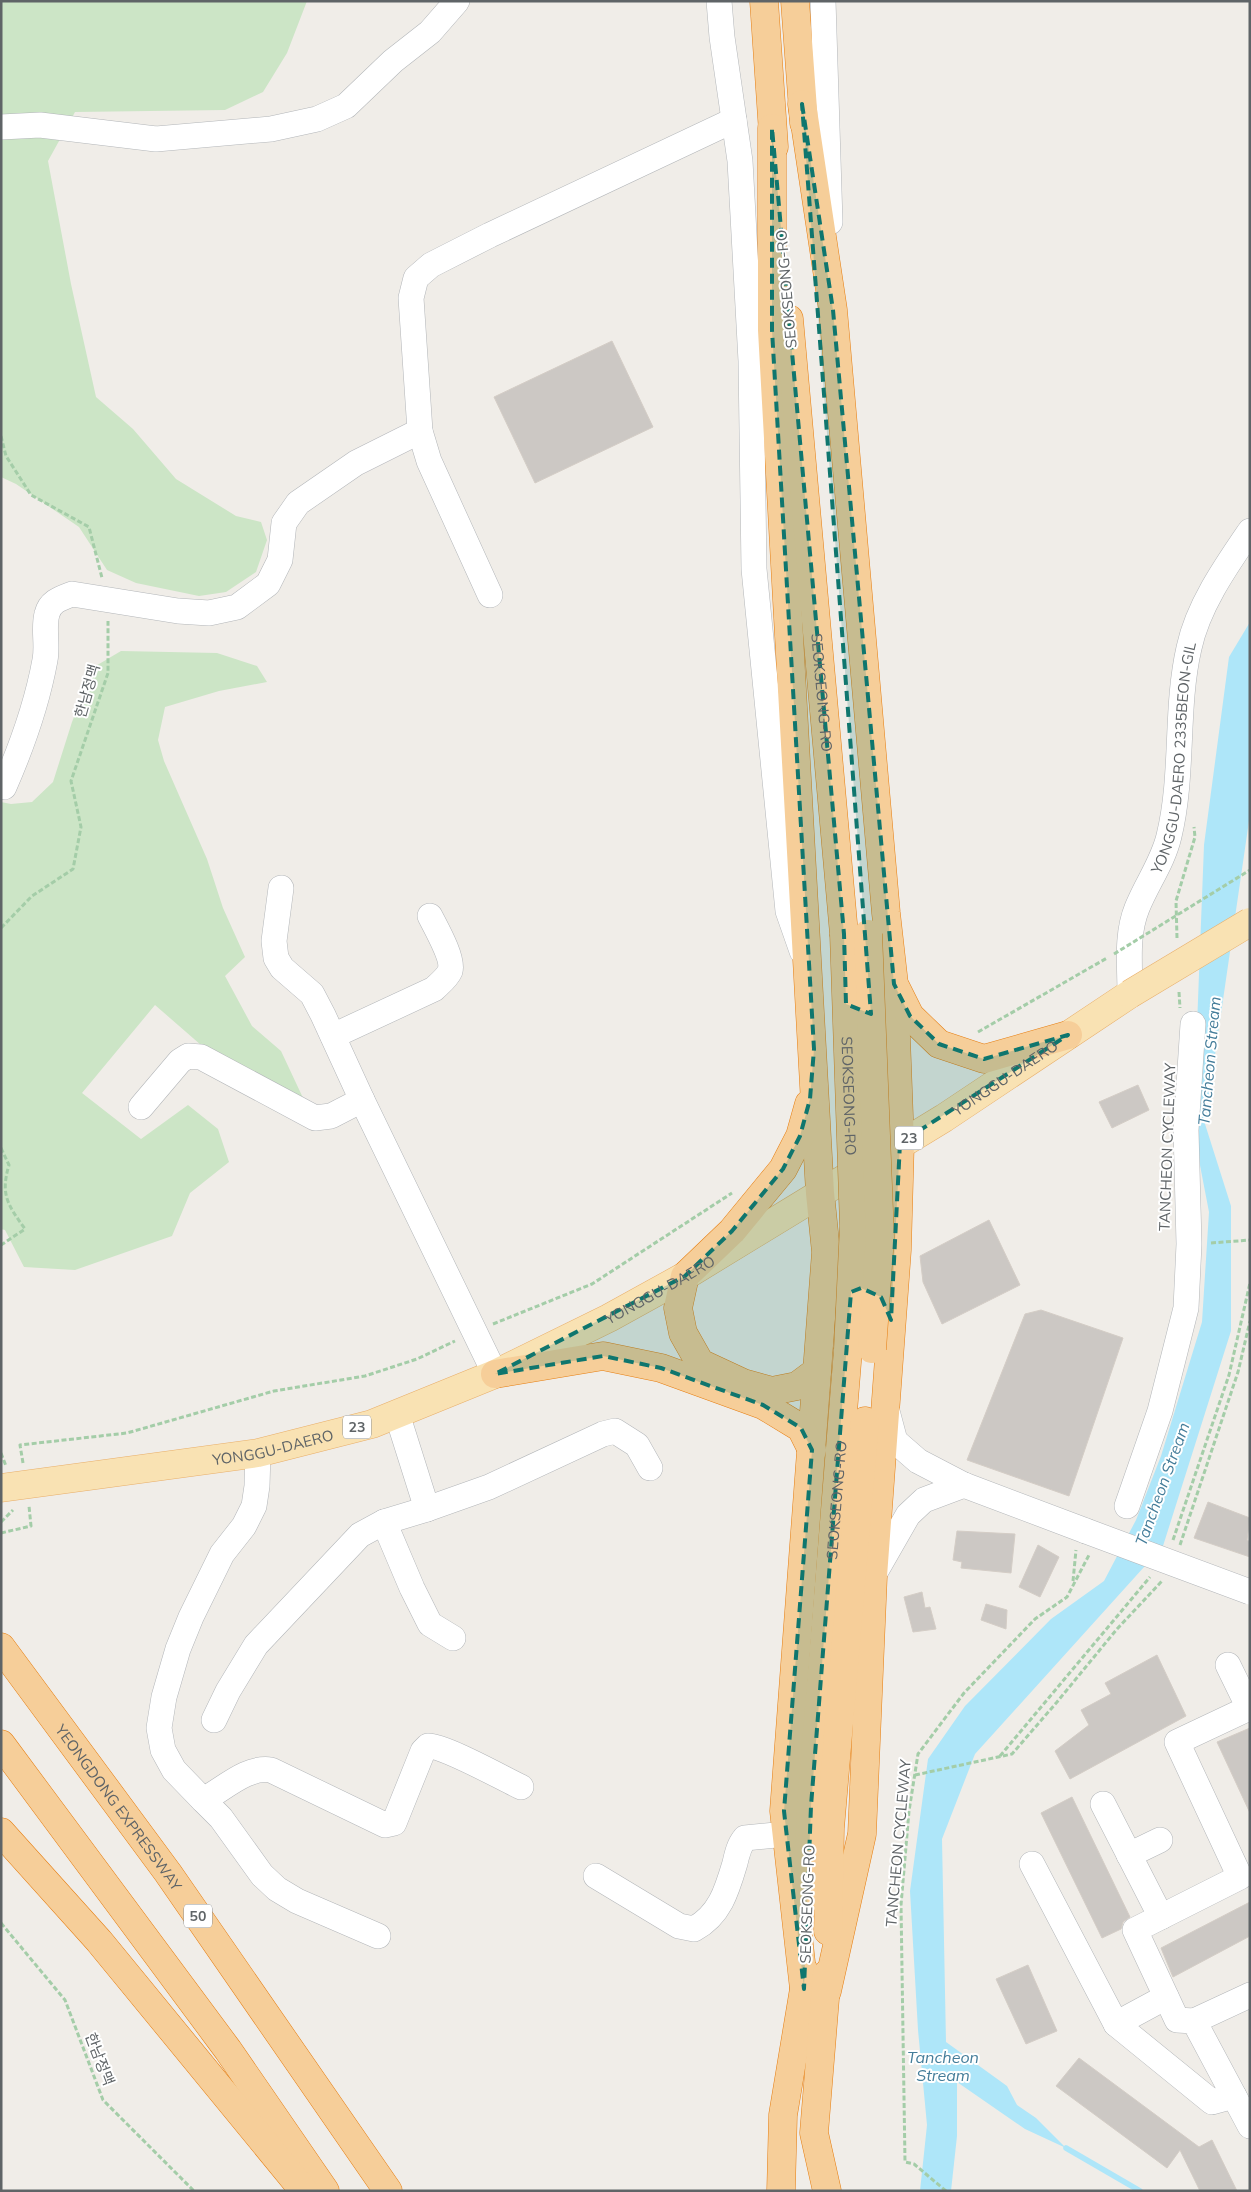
<svg xmlns="http://www.w3.org/2000/svg" width="1251" height="2192" viewBox="0 0 1251 2192" font-family="Mulish,'Noto Sans KR',sans-serif">
	<rect width="100%" height="100%" fill="#f0ede8"/>
	<!-- green -->
	<g fill="#cce5c6">
		<polygon points="1,1 307,1 287,53 263,92 225,110 75,112 48,161 71,284 96,397 133,429 176,479 236,516 261,522 267,540 256,572 226,592 199,596 136,583 107,570 79,527 16,484 1,477"/>
		<polygon points="121,651 217,653 257,666 267,682 219,691 165,707 158,740 164,761 207,859 223,908 245,957 225,976 252,1026 281,1051 304,1100 209,1052 155,1005 82,1093 141,1139 188,1105 218,1129 229,1162 190,1193 172,1236 75,1270 24,1267 5,1230 1,1229 1,802 11,804 32,802 53,782 72,722 94,667"/>
	</g>
	<!-- water -->
	<polygon fill="#aee6f9" points="1250,622 1250,814 1205,1124 1231,1206 1231,1331 1163,1546 975,1754 942,1839 946,2042 1007,2086 1017,2105 1036,2118 1066,2148 1025,2129 957,2082 957,2136 951,2191 920,2191 927,2125 918,2030 910,1891 928,1759 965,1706 1051,1619 1104,1581 1136,1520 1161,1456 1202,1322 1209,1212 1193,1129 1204,845 1229,657"/>
	<g fill="none" stroke-linecap="round" stroke-linejoin="round">
		<!-- stream -->
		<polyline stroke="#aee6f9" stroke-width="5.5" points="1066,2148 1140,2191"/>
	</g>
	<!-- building -->
	<g fill="#ccc8c4" stroke="#d4cdc6">
		<polygon points="612,341 653,427 535,483 494,397"/>
		<polygon points="1138,1085 1149,1110 1112,1128 1099,1102"/>
		<polygon points="989,1220 1020,1285 942,1324 923,1282 920,1256"/>
		<polygon points="1041,1310 1123,1338 1069,1496 967,1460 1025,1314"/>
		<polygon points="1208,1502 1250,1518 1247,1540 1250,1542 1250,1557 1194,1538"/>
		<polygon points="957,1531 1015,1534 1011,1573 961,1568 962,1562 953,1560"/>
		<polygon points="1038,1545 1059,1557 1040,1597 1019,1587"/>
		<polygon points="922,1592 925,1608 930,1607 936,1629 913,1632 904,1597"/>
		<polygon points="986,1604 1007,1610 1006,1629 981,1620"/>
		<polygon points="1157,1655 1186,1716 1070,1779 1055,1751 1089,1725 1081,1710 1111,1694 1105,1683"/>
		<polygon points="1250,1728 1250,1813 1217,1742"/>
		<polygon points="1072,1797 1130,1917 1123,1922 1121,1929 1102,1938 1041,1813"/>
		<polygon points="1250,1902 1250,1936 1173,1977 1161,1948"/>
		<polygon points="1028,1965 1057,2031 1026,2044 996,1979"/>
		<polygon points="1079,2058 1199,2147 1212,2140 1237,2191 1200,2191 1180,2150 1167,2168 1056,2086"/>
	</g>
	<g fill="none" stroke-linecap="round" stroke-linejoin="round">
		<!-- minor casing -->
		<g stroke="#b3b6b9" stroke-width="26">
			<g id="minor">
				<polyline points="719,1 722,37 740,161 751,361 754,569 788,911 802,951"/>
				<polyline points="823,1 830,222"/>
				<polyline points="1,127 40,125 156,139 271,129 317,119 346,106 393,61 430,32 457,1"/>
				<polyline points="490,595 429,461 420,431 411,298 416,278 431,265 490,235 734,120"/>
				<path d="M4 787C22 746 37 704 45 660 48 645 43 628 47 614 50 601 62 598 72 594L178 611 209 613 237 607 268 584 280 560 284 523 298 503 356 463 420 431"/>
				<polyline points="281,888 274,941 276,958 282,968 312,994 323,1015 362,1100 495,1374"/>
				<path id="s1" d="M1130 994C1130 965 1126 935 1137 908 1147 883 1163 862 1169 836 1184 774 1175 709 1189 648 1198 606 1226 566 1250 531"/>
				<path d="M333 1036 434 989C439 984 447 978 450 971 454 959 436 928 430 916"/>
				<polyline points="141,1107 180,1061 188,1056 201,1057 315,1118 331,1116 362,1100"/>
				<polyline points="887,1411 895,1441 918,1461 964,1485 1086,1531"/>
				<path d="M258 1453 257 1486 254 1506 244 1526 222 1554 191 1617 178 1649 164 1697 159 1728 163 1750 174 1770 203 1800C224 1789 247 1766 271 1770L385 1825 394 1823 423 1751 428 1746C445 1746 502 1778 521 1787"/>
				<polyline points="1127,1506 1160,1411 1186,1308 1189,1244 1186,1130 1193,1024"/>
				<polyline points="427,1509 489,1487 603,1434 615,1431 637,1445 650,1468"/>
				<polyline points="384,1522 412,1588 430,1624 453,1638"/>
				<polyline points="873,1576 908,1515 924,1500 964,1485"/>
				<polyline points="1228,1665 1249,1708 1177,1742 1240,1877 1135,1930 1177,2020 1194,2021 1250,2126"/>
				<polyline points="214,1720 228,1691 256,1645 360,1535 384,1522 427,1509 397,1414"/>
				<polyline points="203,1800 221,1818 262,1875 277,1889 297,1901 378,1936"/>
				<polyline points="1103,1804 1161,1917"/>
				<polyline points="1129,1855 1160,1840"/>
				<polyline points="1032,1864 1116,2024 1212,2102 1234,2096"/>
				<path d="M596 1876 679 1926 694 1929C720 1915 727 1890 735 1863 737 1854 739 1845 745 1838L786 1834"/>
				<polyline points="1194,2021 1250,1995"/>
				<polyline points="1116,2024 1166,1997"/>
			</g>
		</g>
		<!-- major casing -->
		<g stroke="#e8ae69" stroke-width="29">
			<g id="major">
				<path id="s2" d="M1 1488 258 1453 372 1424 495 1374 609 1318 685 1276 944 1118 1130 994"/>
			</g>
		</g>
		<!-- highway casing -->
		<g stroke="#e67e11" stroke-width="29">
			<g id="highway">
				<polyline points="764,1 774,147"/>
				<polyline points="795,1 804,123"/>
				<polyline points="802,104 833,310 886,913 894,984 900,1143 897,1250 873,1576 862,1834 827,1991"/>
				<polyline points="772,128 772,330 820,1193 826,1252 784,1811 804,1989"/>
				<path id="s3" d="M789 319 844 934"/>
				<polyline points="896,988 910,1016 939,1044 984,1059 1068,1035"/>
				<polyline points="809,1104 800,1136 783,1169 732,1231 685,1276 678,1308 683,1333 700,1363 743,1383 772,1391 797,1386 817,1371"/>
				<polyline points="495,1374 603,1356 661,1368 763,1405 801,1428 812,1450"/>
				<path id="s4" d="M1 1647 168 1873 388 2191"/>
				<polyline points="1,1744 228,2050 325,2191"/>
				<polyline points="1,1832 99,1941 304,2191"/>
				<path id="s5" d="M807 1898 811 1806 848 1350"/>
				<polyline points="828,1931 830,1828 865,1421"/>
				<polyline points="781,2191 783,2115 804,1989 804,1971"/>
				<polyline points="827,2191 814,2133 827,1974"/>
			</g>
		</g>
		<!-- path -->
		<g stroke="#a4cda8" stroke-width="3" stroke-dasharray="5 2.5" stroke-linecap="butt">
			<polyline points="1,436 6,456 31,495 89,527 102,578"/>
			<polyline points="1,928 32,896 73,869 81,827 71,781 108,673 108,621"/>
			<polyline points="1177,938 1176,901 1195,837 1194,827"/>
			<polyline points="1179,992 1180,1008"/>
			<polyline points="978,1032 1107,958"/>
			<path d="M1 1148 9 1165C0 1195 8 1205 25 1229L1 1245"/>
			<polyline points="1211,1243 1250,1240"/>
			<polyline points="493,1324 592,1284 732,1193"/>
			<polyline points="1,1453 6,1466"/>
			<polyline points="23,1463 20,1445 127,1433 274,1391 365,1376 417,1359 455,1341"/>
			<polyline points="1,1522 13,1510"/>
			<polyline points="1,1533 31,1526 29,1506"/>
			<polyline points="1173,1540 1229,1375 1250,1283"/>
			<polyline points="1180,1545 1238,1372 1250,1321"/>
			<polyline points="1073,1581 1076,1550"/>
			<polyline points="1000,1756 1150,1577"/>
			<polyline points="915,1775 1012,1754 1057,1702 1117,1629 1162,1581"/>
			<polyline points="1,1923 65,2000 103,2100 194,2191"/>
			<polyline points="946,2191 914,2164 905,2162 901,1905 909,1811 918,1754 964,1693 1035,1619 1067,1597 1089,1555"/>
		</g>
		<!-- minor -->
		<use href="#minor" stroke="#fff" stroke-width="25"/>
		<!-- major -->
		<use href="#major" stroke="#f9e2b3" stroke-width="28"/>
		<!-- highway -->
		<use href="#highway" stroke="#f6ce99" stroke-width="28"/>
		<!-- minor-bridge casing -->
		<g stroke="#b3b6b9" stroke-width="26" stroke-linecap="butt">
			<polyline id="minor-bridge" points="1086,1531 1250,1592"/>
		</g>
		<!-- major-bridge casing -->
		<g stroke="#e8ae69" stroke-width="29" stroke-linecap="butt">
			<polyline id="major-bridge" points="1130,994 1250,922"/>
		</g>
		<!-- highway-bridge casing -->
		<g stroke="#e67e11" stroke-width="29" stroke-linecap="butt">
			<g id="highway-bridge">
				<path id="s6" d="M844 934 854 1226 848 1350"/>
				<polyline points="868,934 880,1237 872,1349"/>
			</g>
		</g>
		<!-- path-bridge -->
		<polyline stroke="#a4cda8" stroke-width="3" stroke-dasharray="5 2.5" stroke-linecap="butt" points="1114,954 1250,870"/>
		<!-- minor-bridge -->
		<use href="#minor-bridge" stroke="#fff" stroke-width="25"/>
		<!-- major-bridge -->
		<use href="#major-bridge" stroke="#f9e2b3" stroke-width="28"/>
		<!-- highway-bridge -->
		<use href="#highway-bridge" stroke="#f6ce99" stroke-width="28"/>
	</g>
	<!-- marked area -->
	<path fill="#0f766e" fill-opacity="0.2" stroke="#0f766e" stroke-width="4" stroke-dasharray="10 6" stroke-linejoin="round" d="M802 104 833 310 894 984 910 1016 939 1044 984 1059 1068 1035 900 1143 891 1320 881 1297 861 1288 851 1292 811 1806 804 1989 784 1811 812 1450 801 1428 763 1405 661 1368 603 1356 495 1374 685 1276 732 1231 783 1169 800 1136 810 1099 814 1049 772 330V128L844 934 846 1004 871 1014Z"/>
	<g text-anchor="middle" dominant-baseline="central" stroke-width="4" stroke-linejoin="round" paint-order="stroke">
		<!-- shield labels -->
		<g fill="#fff" stroke="#8f9295" stroke-width="1">
			<rect x="895" y="1126.5" width="28" height="23" rx="4"/>
			<rect x="343" y="1415.5" width="28" height="23" rx="4"/>
			<rect x="184" y="1904.5" width="28" height="23" rx="4"/>
		</g>
		<g font-size="14" font-weight="bold" fill="#5f6467">
			<text x="909" y="1138">23</text>
			<text x="357" y="1427">23</text>
			<text x="198" y="1916">50</text>
		</g>
		<!-- street labels -->
		<g font-size="15" fill="#5f6467" stroke="#fff">
			<text transform="translate(786 289) rotate(-95)">SEOKSEONG-RO</text>
			<text transform="translate(87 691) rotate(-74)">한남정맥</text>
			<text stroke="none"><textPath href="#s3" startOffset="375">SEOKSEONG-RO</textPath></text>
			<text stroke="none"><textPath href="#s1" startOffset="244">YONGGU-DAERO 2335BEON-GIL</textPath></text>
			<text stroke="none"><textPath href="#s2" startOffset="1100">YONGGU-DAERO</textPath></text>
			<text stroke="none"><textPath href="#s6" startOffset="162">SEOKSEONG-RO</textPath></text>
			<text transform="translate(1167 1147) rotate(-88)">TANCHEON CYCLEWAY</text>
			<text stroke="none"><textPath href="#s2" startOffset="695">YONGGU-DAERO</textPath></text>
			<text stroke="none"><textPath href="#s2" startOffset="275">YONGGU-DAERO</textPath></text>
			<text stroke="none"><textPath href="#s5" startOffset="399">SEOKSEONG-RO</textPath></text>
			<text stroke="none"><textPath href="#s4" startOffset="199">YEONGDONG EXPRESSWAY</textPath></text>
			<text transform="translate(898 1843) rotate(-85)">TANCHEON CYCLEWAY</text>
			<text transform="translate(807 1904) rotate(-88)">SEOKSEONG-RO</text>
			<text transform="translate(100 2059) rotate(69)">한남정맥</text>
		</g>
		<!-- water labels -->
		<g font-size="16" font-style="italic" fill="#447d9a" stroke="#fff">
			<text transform="translate(1209 1061) rotate(-85)">Tancheon Stream</text>
			<text transform="translate(1162 1484) rotate(-70)">Tancheon Stream</text>
			<text x="943" y="2057">Tancheon<tspan x="943" dy="18">Stream</tspan></text>
		</g>
	</g>
	<!-- border -->
	<rect width="1251" height="2192" fill="none" stroke="#5f6467" stroke-width="5"/>
</svg>
